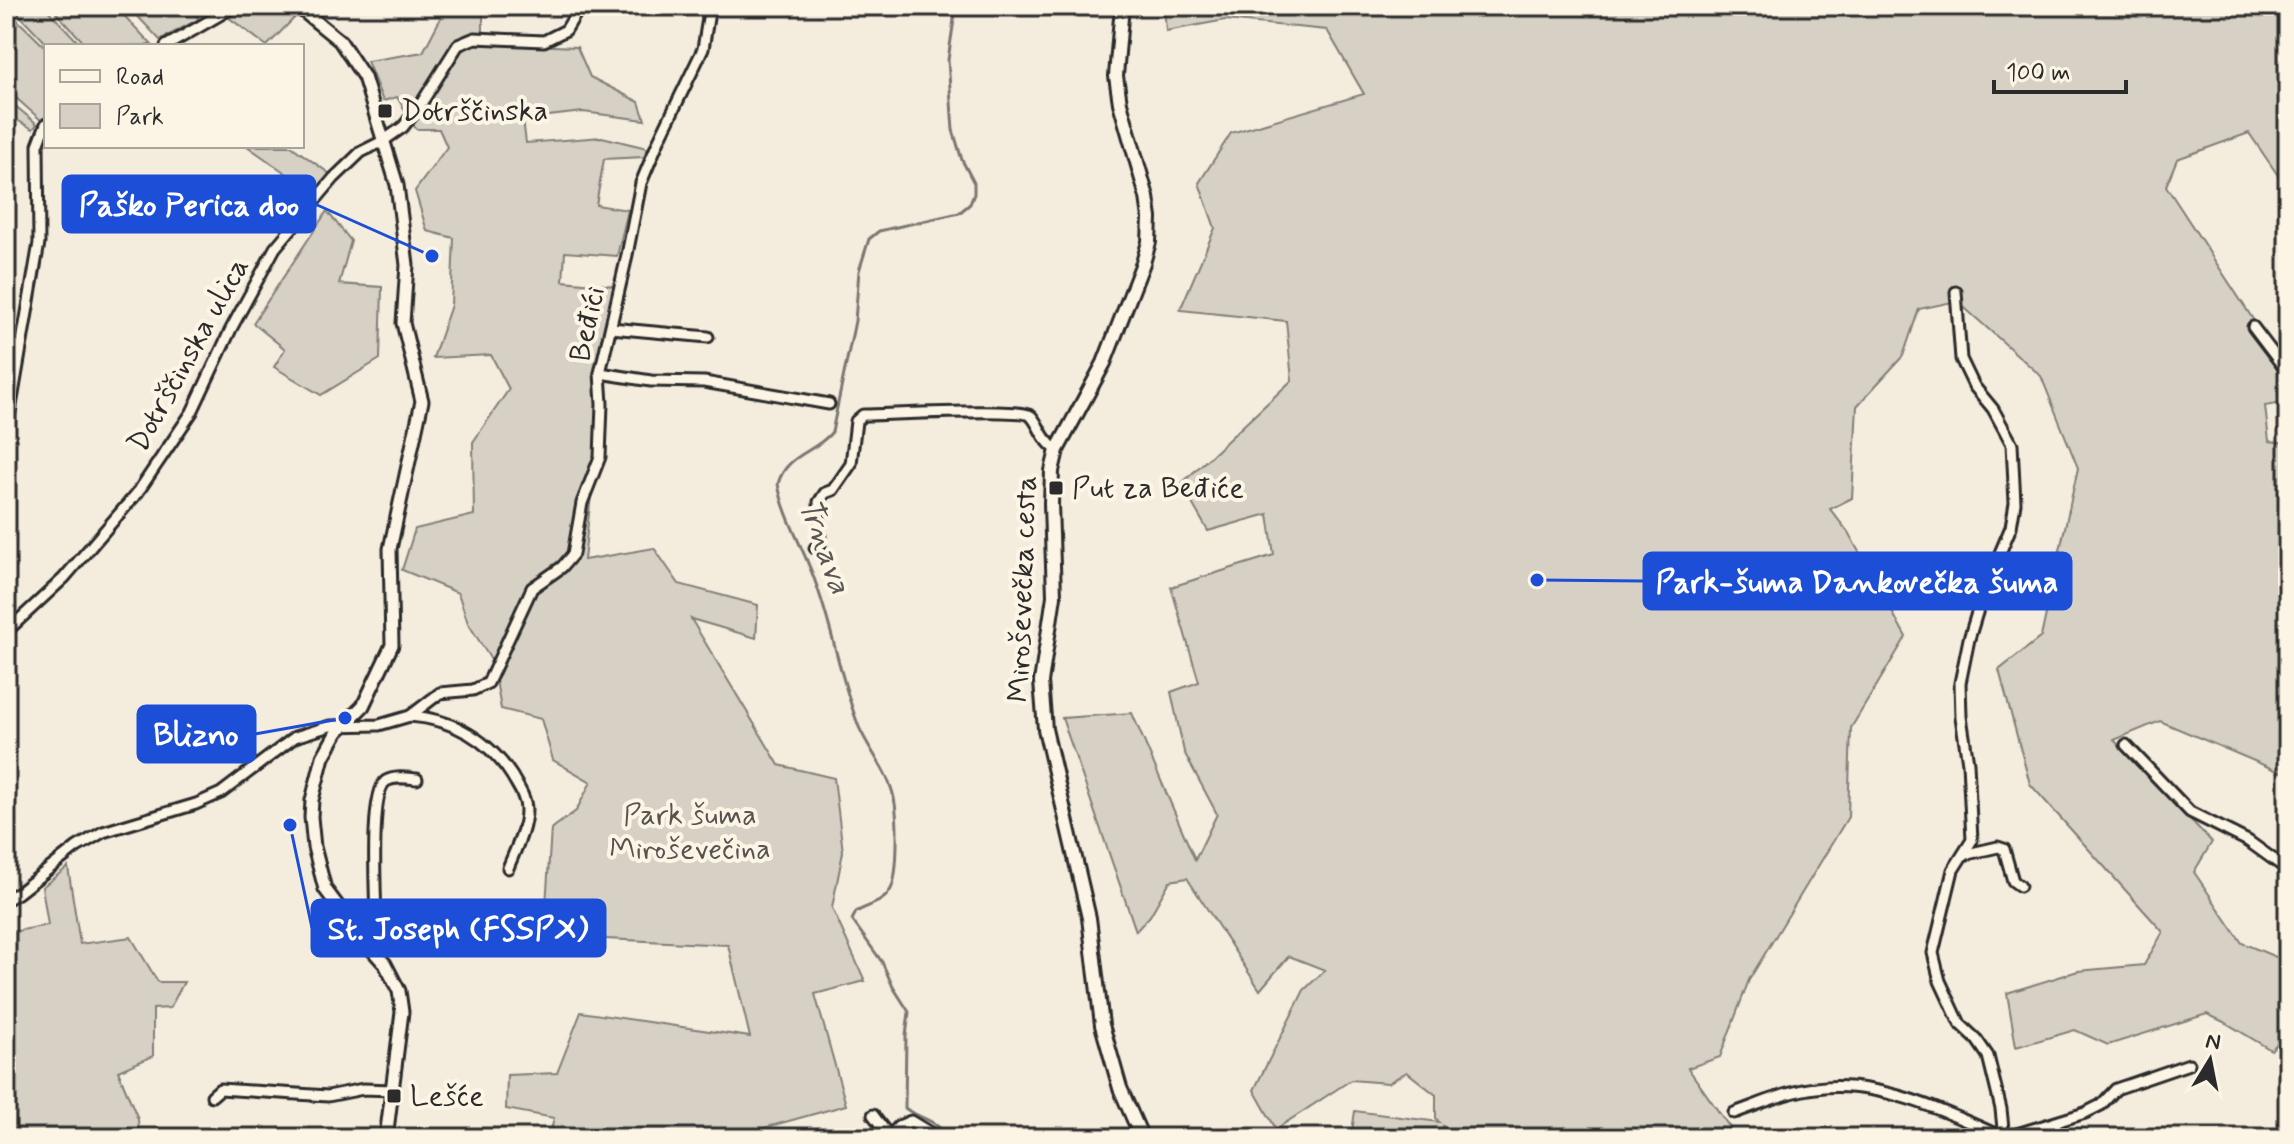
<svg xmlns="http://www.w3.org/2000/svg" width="2294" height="1144" viewBox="0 0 2294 1144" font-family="Mynerve,sans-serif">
	<rect width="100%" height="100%" fill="#f4edde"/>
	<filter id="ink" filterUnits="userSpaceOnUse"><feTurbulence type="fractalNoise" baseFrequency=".0125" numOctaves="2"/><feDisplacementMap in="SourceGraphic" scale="16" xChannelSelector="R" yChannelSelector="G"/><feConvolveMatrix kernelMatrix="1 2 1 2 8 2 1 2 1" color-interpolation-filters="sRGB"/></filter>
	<g filter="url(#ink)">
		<!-- built -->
		<polygon fill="#e5dfd0" points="1029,6 1116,6 1116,10 1030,14"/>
		<!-- green -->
		<g fill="#d6d1c4" stroke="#807e78" stroke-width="2">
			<polygon points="11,6 44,6 81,45 49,46"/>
			<polygon points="50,6 115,6 152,45 87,46"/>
			<polygon points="128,6 188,6 199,19 160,40"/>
			<polygon points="238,6 292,6 300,12 267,46 224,14"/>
			<polygon points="447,6 483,6 483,43 577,47 590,77 639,102 645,120 583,112 523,119 526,143 602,137 647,148 644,157 604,159 596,205 628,210 617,256 565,252 563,281 615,286 598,376 595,458 584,560 654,548 679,584 758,605 756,638 691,619 779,765 834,778 843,852 832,908 865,981 815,994 846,1105 728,1138 549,1138 554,1118 506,1109 507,1075 557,1073 581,1012 750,1037 728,945 544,936 551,829 576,811 591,782 553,760 541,719 501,709 493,663 468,623 458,593 402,570 415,529 474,515 473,442 509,389 491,355 433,358 451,305 454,238 427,231 415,191 447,147 439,129 416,129 397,97 383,101 367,61 423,52"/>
			<polygon points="1164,6 2288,6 2288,190 2249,133 2177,159 2166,186 2288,373 2288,402 2265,406 2269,441 2288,443 2288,765 2280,772 2160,721 2114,740 2212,842 2194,872 2242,943 2288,962 2288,1032 2271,1050 2226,1023 2207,1014 2108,1045 2075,1030 2016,1047 2007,993 2078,971 2144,965 2163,932 2030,784 1999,670 2041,637 2078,468 2041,376 1957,301 1919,309 1903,356 1857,406 1852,498 1830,509 1848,532 1906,637 1851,728 1848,817 1749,980 1720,1057 1688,1068 1730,1128 1727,1138 1448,1138 1448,1131 1443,1126 1441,1138 1351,1138 1355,1111 1439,1122 1436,1118 1436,1095 1407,1072 1388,1083 1351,1080 1276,1129 1254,1090 1304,990 1325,970 1289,956 1260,990 1187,878 1170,881 1150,916 1136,931 1062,718 1132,713 1195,860 1217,814 1184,752 1171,692 1199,682 1171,587 1274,555 1268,514 1208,531 1181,484 1292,380 1286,321 1180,310 1215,228 1199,183 1231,133 1364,94 1327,30 1225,20 1166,31"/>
			<polygon points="6,9 46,48 46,119 43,122 6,89"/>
			<polygon points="13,104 37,124 33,129 6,114"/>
			<polygon points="247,146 291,146 330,174 314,193"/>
			<polygon points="327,211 351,241 339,284 382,287 380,359 321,395 274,367 285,349 253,323"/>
			<polygon points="68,867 80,944 131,937 158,982 184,982 170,1008 153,1009 153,1056 118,1071 138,1119 139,1138 6,1138 6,933 48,925 42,887"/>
		</g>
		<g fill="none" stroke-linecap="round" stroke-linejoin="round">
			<!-- stream -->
			<path stroke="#7a7771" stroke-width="3" d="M946 1138C939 1119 918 1119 905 1108L906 1036 909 1012 893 987 882 962 852 920 856 912C868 905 884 903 891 889 899 872 898 816 894 798 889 773 869 750 859 727 840 679 833 629 815 581 804 549 784 517 778 484 786 454 815 453 832 432L855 321 859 271 869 239 879 231 959 213 970 204 974 194V183L962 160 953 130 948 60 956 6"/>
			<!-- minor casing -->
			<g stroke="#2b2b2b" stroke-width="15">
				<g id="minor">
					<polyline points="166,46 235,6"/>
					<polyline points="1956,292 1961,359 1974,386 1993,409 2012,444 2015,503 2011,527 1983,593 1969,639 1960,683 1961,717 1968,763 1972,840 1953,870 1933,953 1940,981 1960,1024 1977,1040 1988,1056 2001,1109 2004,1138"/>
					<polyline points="2253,327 2288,373"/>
					<polyline points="611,328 708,337"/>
					<polyline points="600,373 651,381 704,382 829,404"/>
					<polyline points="6,435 39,243 38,145 46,124"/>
					<path d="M815 548 820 545 819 502 825 493 833 490 851 464 856 421 863 415C887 415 1020 407 1031 416 1040 425 1040 438 1057 450"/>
					<polyline points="6,590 10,627"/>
					<polyline points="6,632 64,578 138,492 192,412 231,329 275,248 334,178 361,152 383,141 403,127 419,107 458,45 475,38 544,41 566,30 575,15 577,6"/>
					<path d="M410 716C453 719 489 740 512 776 518 787 526 797 526 810 526 830 515 850 508 868"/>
					<polyline points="2126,745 2190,812 2248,841 2288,870"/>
					<polyline points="1963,855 1998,847 2004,849 2013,881 2020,886"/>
					<polyline points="6,900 18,893 77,847 103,832 196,804 221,793 295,737 330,726 379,725 410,716 440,693 473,690 488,683 532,588 562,567 573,554 582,503 600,457 602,404 600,373 626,260 641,183 659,140 703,49 710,6"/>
					<path d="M361 937 373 928 376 922C376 899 369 793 386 781 395 776 407 778 417 779"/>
					<polyline points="212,1096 220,1089 328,1096 363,1089 392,1090"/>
					<path d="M1734 1113C1760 1104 1788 1091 1816 1088 1878 1079 1949 1113 2004 1138L2085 1113 2101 1105 2116 1089 2189 1064"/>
					<polyline points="873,1115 890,1137"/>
					<polyline points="888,1138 899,1126 911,1121 939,1138"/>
				</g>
			</g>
			<!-- tertiary casing -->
			<g stroke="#2b2b2b" stroke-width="17">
				<polyline id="tertiary" points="297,6 340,41 364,77 397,185 407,265 403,323 422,401 390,549 392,645 363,706 337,732 323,757 312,800 311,817 314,847 325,889 361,937 385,964 399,991 402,1012 386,1138"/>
			</g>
			<!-- secondary casing -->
			<g stroke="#2b2b2b" stroke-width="18">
				<polyline id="secondary" points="1122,6 1116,76 1120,103 1147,197 1150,218 1149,242 1143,263 1104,363 1057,450 1052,471 1051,504 1054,596 1041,682 1045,729 1089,918 1102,1025 1120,1088 1142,1138"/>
			</g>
			<!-- minor -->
			<use href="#minor" stroke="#fcf5e5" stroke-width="9"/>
			<!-- tertiary -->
			<use href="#tertiary" stroke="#fcf5e5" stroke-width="11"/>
			<!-- secondary -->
			<use href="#secondary" stroke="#fcf5e5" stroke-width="12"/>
		</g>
	</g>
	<!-- markers -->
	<g fill="#2b2b2b" stroke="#fcf5e5" stroke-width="3">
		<rect x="377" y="103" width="16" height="16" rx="4"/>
		<rect x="1048" y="480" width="16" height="16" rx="4"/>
		<rect x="386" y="1088" width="16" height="16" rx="4"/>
	</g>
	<g text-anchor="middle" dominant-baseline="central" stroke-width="8" stroke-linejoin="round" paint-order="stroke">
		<!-- poi labels -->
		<g font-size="30" fill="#2b2b2b" stroke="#fcf5e5" text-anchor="start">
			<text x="401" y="111">Dotrščinska</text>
			<text x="1072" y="488">Put za Beđiće</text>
			<text x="410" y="1096">Lešće</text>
		</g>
		<!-- street labels -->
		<g font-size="30" fill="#2b2b2b" stroke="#fcf5e5">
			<text transform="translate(588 324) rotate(-78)">Beđići</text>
			<text transform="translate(189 355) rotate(-61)">Dotrščinska ulica</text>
			<text transform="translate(1023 589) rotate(-88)">Miroševečka cesta</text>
		</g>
		<!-- park labels -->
		<g font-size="30" fill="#565451" stroke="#fcf5e5">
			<text x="690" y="815">Park šuma<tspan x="690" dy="34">Miroševečina</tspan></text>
		</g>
		<!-- water labels -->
		<g font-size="32" font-style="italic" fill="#595754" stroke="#fcf5e5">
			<text transform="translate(824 546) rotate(70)">Trnava</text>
		</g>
	</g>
	<!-- callouts -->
	<path fill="none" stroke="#1d4ed8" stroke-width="3" d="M432 256L315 204M1537 580L1644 581M345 718L255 734M290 825L312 928"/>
	<g fill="#1d4ed8" stroke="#fcf5e5" stroke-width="3">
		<circle cx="432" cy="256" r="8"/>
		<circle cx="1537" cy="580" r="8"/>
		<circle cx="345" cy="718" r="8"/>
		<circle cx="290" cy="825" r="8"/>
	</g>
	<g fill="#1d4ed8" stroke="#1d4ed8" stroke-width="3">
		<rect x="63" y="176" width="252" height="56" rx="8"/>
		<rect x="1644" y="553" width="427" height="56" rx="8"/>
		<rect x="138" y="706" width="117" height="56" rx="8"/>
		<rect x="312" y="900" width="293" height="56" rx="8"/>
	</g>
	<g font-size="32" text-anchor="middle" font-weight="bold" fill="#fff">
		<text x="189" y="215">Paško Perica doo</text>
		<text x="1857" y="592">Park-šuma Dankovečka šuma</text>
		<text x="196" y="745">Blizno</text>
		<text x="458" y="939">St. Joseph (FSSPX)</text>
	</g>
	<!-- margin -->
	<rect width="2294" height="1144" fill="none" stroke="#fcf5e5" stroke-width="32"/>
	<rect x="16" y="16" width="2262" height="1112" fill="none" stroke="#2b2b2b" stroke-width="3" filter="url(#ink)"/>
	<!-- legend -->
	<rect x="44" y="44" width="260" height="104" fill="#fcf5e5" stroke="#a8a49b" stroke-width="2"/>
	<rect x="60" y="70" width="40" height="12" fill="#fcf5e5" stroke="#a8a49b" stroke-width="2"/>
	<text x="116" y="84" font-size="24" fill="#2b2b2b">Road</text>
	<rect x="60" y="104" width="40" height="24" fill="#d6d1c4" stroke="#a8a49b" stroke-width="2"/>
	<text x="116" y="124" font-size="24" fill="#2b2b2b">Park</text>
	<!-- north arrow -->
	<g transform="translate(2210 1060) rotate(10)" stroke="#fcf5e5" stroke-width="6" paint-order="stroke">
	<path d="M0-6L14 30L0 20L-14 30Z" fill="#2b2b2b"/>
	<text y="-12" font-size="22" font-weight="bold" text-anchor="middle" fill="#2b2b2b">N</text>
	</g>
	<!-- scale -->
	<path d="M1994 80v12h132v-12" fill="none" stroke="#2b2b2b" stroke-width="4"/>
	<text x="2006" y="80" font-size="24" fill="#2b2b2b" stroke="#fcf5e5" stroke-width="6" paint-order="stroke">100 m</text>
</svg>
